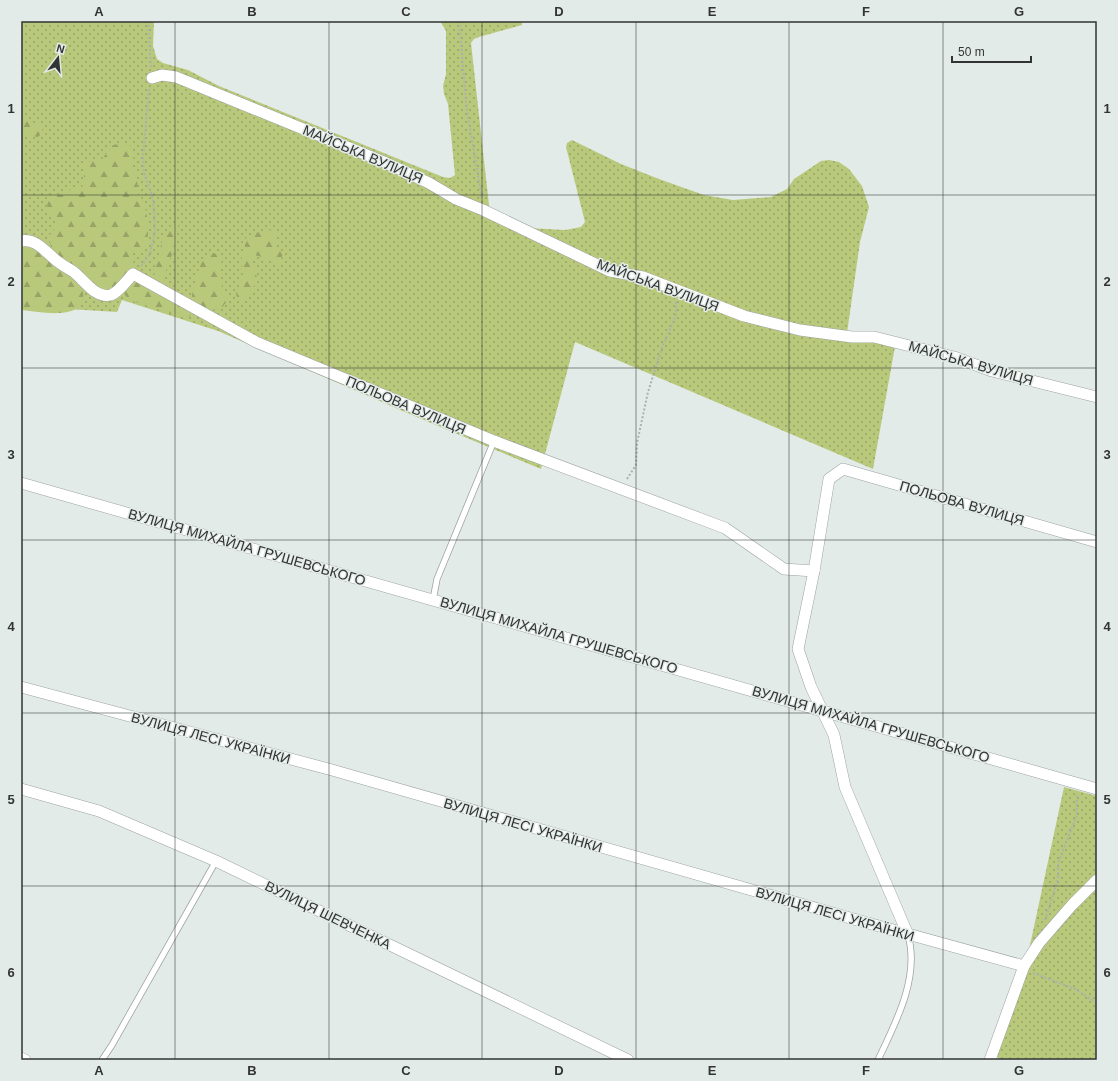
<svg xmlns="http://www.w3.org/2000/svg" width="1118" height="1081" viewBox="0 0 1118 1081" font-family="Helvetica,sans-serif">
	<defs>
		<pattern id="grass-dots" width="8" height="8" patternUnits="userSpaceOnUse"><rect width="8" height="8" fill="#b9c97c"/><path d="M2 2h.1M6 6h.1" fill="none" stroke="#97a466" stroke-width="1.8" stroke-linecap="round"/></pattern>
		<pattern id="forest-firs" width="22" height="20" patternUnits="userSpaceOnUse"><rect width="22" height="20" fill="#b9c97c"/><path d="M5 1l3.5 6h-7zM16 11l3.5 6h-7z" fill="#97a466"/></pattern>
	</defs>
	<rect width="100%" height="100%" fill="#e3ebe8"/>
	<!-- grass -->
	<g fill="url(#grass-dots)">
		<polygon points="21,21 154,21 153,46 157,59 163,63 188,70 219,86 443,177 450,178 455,175 448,104 444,94 443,86 446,74 446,31 440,21 522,21 522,25 479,37 474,39 471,43 489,205 491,210 528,228 565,230 581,227 585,222 566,147 567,143 572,140 621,164 659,179 704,195 733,200 771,197 787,189 794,179 821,161 829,160 839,162 849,169 862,186 869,207 860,242 847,333 909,340 954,354 1097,392 896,341 873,469 575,342 541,469 412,415 218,331 122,300 117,312 21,306"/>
		<polygon points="1064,787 1097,796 1097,1060 1001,1060 996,1056 1021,987"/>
	</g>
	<!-- forest -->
	<g fill="url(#forest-firs)">
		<polygon points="21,120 39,124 43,132 38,137 25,135 21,136"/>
		<path d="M126 143C138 148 132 158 133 167 134 171 137 176 137 181 138 184 137 188 137 191 139 195 143 200 144 204 148 216 151 243 143 252L131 251V268L119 283 108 292 101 290 90 279 52 252 49 237C52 230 59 228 56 219L48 214 47 202 51 196 61 195 71 189 82 187 84 182V165L87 162 102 159 113 145Z"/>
		<polygon points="175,224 178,225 179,228 174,239 173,253 168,262 162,287 152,285 162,241 169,233 171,225"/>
		<path d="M271 230 277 235 276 246 283 254 279 263C270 263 264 256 254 255L252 261 258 281 242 301 237 297 236 293 243 276 241 261 244 252 246 238 256 232 263 233Z"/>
		<path d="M27 245 35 248C44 255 75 276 81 284 84 289 83 294 83 299 79 321 36 311 21 310V246Z"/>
		<path d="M210 253 218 254 221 258 220 282 227 296V301L221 309C211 311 200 306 192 300 191 293 200 261 205 256 206 255 208 254 210 253Z"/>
		<polygon points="135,281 191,311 190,316 186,318 129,300 122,291 128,283"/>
	</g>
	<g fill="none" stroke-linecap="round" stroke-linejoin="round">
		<!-- lane casing -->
		<g stroke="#9ca3a1" stroke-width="7">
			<g id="lane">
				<polyline points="433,600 437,579 494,441"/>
				<polyline points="102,1060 112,1045 216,861"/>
				<path d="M878 1060C896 1022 920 977 908 935"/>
			</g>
		</g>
		<!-- street casing -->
		<g stroke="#9ca3a1" stroke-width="12">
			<g id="street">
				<polyline points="152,78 162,75 176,77 384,162 429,183 456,199 483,210 610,271 643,277 744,316 800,330 852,337 874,337 954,357 992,371 1097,397"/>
				<path d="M21 241C37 238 46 253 57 261 63 266 70 269 75 273 85 281 96 299 111 295 119 292 127 280 133 274L256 342 494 441 725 528 784 569 814 571"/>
				<polyline points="21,483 1097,789"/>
				<polyline points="21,687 332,770 857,920 1024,966"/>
				<polyline points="21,789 99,811 216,861 628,1060"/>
				<polyline points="908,935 845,787 834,735 811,687 798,649 814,571 829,479 843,469 1097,542"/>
				<polyline points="21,1058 25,1060"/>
				<polyline points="990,1060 1024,966 1039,943 1072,905 1097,880"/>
			</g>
		</g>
		<!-- path -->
		<g stroke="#abb1af" stroke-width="2" stroke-dasharray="2 2" stroke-linecap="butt">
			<polyline points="148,21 151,68"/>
			<polyline points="459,21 467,111 482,199"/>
			<polyline points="141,266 150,254 155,231 153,198 144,173 143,158 149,88"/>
			<polyline points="627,479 636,465 637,443 648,392 662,348 676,315 676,301"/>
			<polyline points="1045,920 1058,879 1058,863 1077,815 1077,795"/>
			<polyline points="1033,973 1075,989 1097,1003"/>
		</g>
		<!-- lane -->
		<use href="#lane" stroke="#fff" stroke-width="5.5"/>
		<!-- street -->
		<use href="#street" stroke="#fff" stroke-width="11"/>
	</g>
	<!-- grid -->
	<path fill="none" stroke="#313433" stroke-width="1" stroke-opacity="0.55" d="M175 21V1060M329 21V1060M482 21V1060M636 21V1060M789 21V1060M943 21V1060M21 195H1097M21 368H1097M21 540H1097M21 713H1097M21 886H1097"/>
	<g text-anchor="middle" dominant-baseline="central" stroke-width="3" stroke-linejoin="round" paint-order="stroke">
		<!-- street labels -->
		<g font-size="14" fill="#313433" stroke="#e3ebe8">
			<text transform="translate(363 154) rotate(23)">МАЙСЬКА ВУЛИЦЯ</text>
			<text transform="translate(658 285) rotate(20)">МАЙСЬКА ВУЛИЦЯ</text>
			<text transform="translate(971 363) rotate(16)">МАЙСЬКА ВУЛИЦЯ</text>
			<text transform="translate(406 405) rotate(23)">ПОЛЬОВА ВУЛИЦЯ</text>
			<text transform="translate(962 503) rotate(16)">ПОЛЬОВА ВУЛИЦЯ</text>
			<text transform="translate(247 547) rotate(16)">ВУЛИЦЯ МИХАЙЛА ГРУШЕВСЬКОГО</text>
			<text transform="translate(559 635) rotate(16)">ВУЛИЦЯ МИХАЙЛА ГРУШЕВСЬКОГО</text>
			<text transform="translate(871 724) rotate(16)">ВУЛИЦЯ МИХАЙЛА ГРУШЕВСЬКОГО</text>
			<text transform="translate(211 738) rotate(15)">ВУЛИЦЯ ЛЕСІ УКРАЇНКИ</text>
			<text transform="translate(523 825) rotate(16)">ВУЛИЦЯ ЛЕСІ УКРАЇНКИ</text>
			<text transform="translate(835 914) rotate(16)">ВУЛИЦЯ ЛЕСІ УКРАЇНКИ</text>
			<text transform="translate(328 915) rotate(26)">ВУЛИЦЯ ШЕВЧЕНКА</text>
		</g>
	</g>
	<!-- border -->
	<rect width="1118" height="1081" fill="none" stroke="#e3ebe8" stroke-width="44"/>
	<!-- north arrow -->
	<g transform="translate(58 58) rotate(16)" stroke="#e3ebe8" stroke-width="3" paint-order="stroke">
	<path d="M0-3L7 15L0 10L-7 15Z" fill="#313433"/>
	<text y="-6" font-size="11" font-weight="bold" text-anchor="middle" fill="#313433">N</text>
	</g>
	<!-- scale -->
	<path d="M952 56v6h79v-6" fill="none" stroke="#313433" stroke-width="2"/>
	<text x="958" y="56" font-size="12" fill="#313433" stroke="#e3ebe8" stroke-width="3" paint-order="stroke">50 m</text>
	<rect x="22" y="22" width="1074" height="1037" fill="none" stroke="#313433" stroke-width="1.5"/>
	<g font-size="13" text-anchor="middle" font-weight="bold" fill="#313433">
		<text x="99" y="16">A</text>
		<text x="252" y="16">B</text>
		<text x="406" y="16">C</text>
		<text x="559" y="16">D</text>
		<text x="712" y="16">E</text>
		<text x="866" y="16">F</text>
		<text x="1019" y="16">G</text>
		<text x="11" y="113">1</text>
		<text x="1107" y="113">1</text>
		<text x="11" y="286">2</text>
		<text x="1107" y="286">2</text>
		<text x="11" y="459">3</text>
		<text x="1107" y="459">3</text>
		<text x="11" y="631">4</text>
		<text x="1107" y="631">4</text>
		<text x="11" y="804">5</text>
		<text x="1107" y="804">5</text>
		<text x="11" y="977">6</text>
		<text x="1107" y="977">6</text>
		<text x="99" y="1075">A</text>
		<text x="252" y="1075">B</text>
		<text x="406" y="1075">C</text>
		<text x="559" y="1075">D</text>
		<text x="712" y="1075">E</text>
		<text x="866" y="1075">F</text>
		<text x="1019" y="1075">G</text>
	</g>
</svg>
